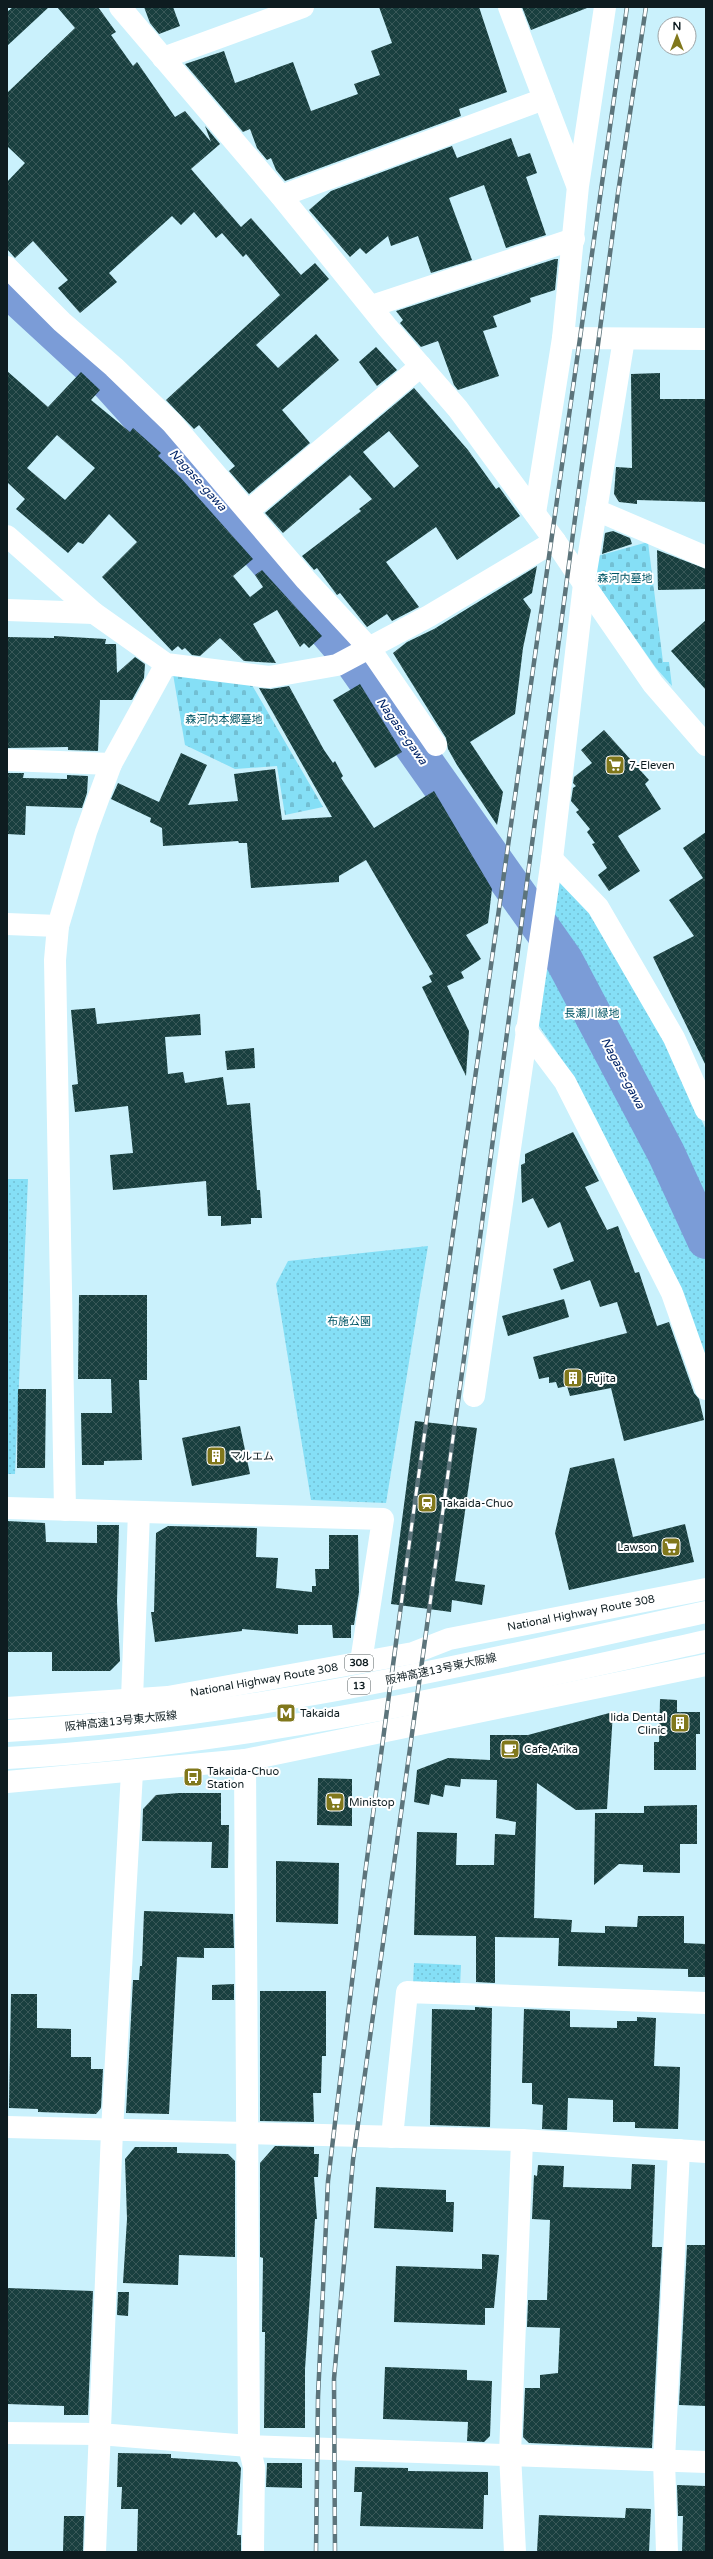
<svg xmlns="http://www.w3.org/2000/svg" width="713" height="2559" viewBox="0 0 713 2559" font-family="'Varela Round','Noto Sans JP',sans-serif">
	<defs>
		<pattern id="cemetery-stones" width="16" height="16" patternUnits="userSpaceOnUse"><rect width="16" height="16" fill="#85dff6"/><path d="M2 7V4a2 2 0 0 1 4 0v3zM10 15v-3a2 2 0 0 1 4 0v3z" fill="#72bfd3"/></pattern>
		<pattern id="park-dots" width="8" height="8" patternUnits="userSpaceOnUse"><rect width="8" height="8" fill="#85dff6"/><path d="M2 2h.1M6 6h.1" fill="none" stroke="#72bfd3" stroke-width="1.8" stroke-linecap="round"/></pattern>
		<pattern id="building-cross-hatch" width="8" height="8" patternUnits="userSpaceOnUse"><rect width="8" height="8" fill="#193f3f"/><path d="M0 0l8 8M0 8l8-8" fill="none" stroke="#395858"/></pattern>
	</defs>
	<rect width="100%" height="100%" fill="#caf1fc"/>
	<!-- cemetery -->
	<g fill="url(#cemetery-stones)">
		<polygon points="648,542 663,662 669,662 672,686 656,668 590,574 594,557"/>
		<polygon points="173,674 249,680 323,807 285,815 277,766 235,769 185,745"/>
	</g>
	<!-- park -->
	<g fill="url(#park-dots)">
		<polygon points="558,877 592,913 666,1042 706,1130 706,1365 573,1076 537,1023"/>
		<polygon points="7,1179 28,1179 15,1474 7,1474"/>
		<polygon points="428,1246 386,1503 311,1500 276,1284 288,1261"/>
		<polygon points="414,1963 461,1965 460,1987 413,1985"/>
	</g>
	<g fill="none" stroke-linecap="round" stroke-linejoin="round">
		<!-- river -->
		<polyline stroke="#7b9cd7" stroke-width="38" points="7,288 110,383 205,488 351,658 564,960 666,1153 706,1240"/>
	</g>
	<!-- building -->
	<g fill="url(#building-cross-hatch)" fill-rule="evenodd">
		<polygon points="13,7 49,7 7,46 7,12"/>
		<polygon points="57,7 98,7 116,32 111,35 133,66 137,62 175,117 185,111 211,142 205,126 220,144 191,169 241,227 251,218 301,275 315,263 329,279 256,345 278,368 316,334 339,360 282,410 310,443 249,494 229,471 235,466 199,425 194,429 166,400 280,295 246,254 243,257 222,233 216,238 194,212 181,225 172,216 109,273 117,282 80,313 58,288 68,280 33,241 15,258 7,249 7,182 25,163 7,146 7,93 75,28"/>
		<polygon points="144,7 173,7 180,26 159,34 150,23"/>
		<polygon points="379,7 479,7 507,92 459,109 461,116 285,181 276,170 271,158 267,160 257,148 250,129 243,132 185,64 224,51 235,83 293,62 311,111 358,94 354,84 380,75 371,51 392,43"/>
		<polygon points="522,7 587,7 587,8 531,30"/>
		<polygon points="511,138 518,157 530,153 537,173 526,177 546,235 506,248 484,185 449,198 472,260 431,273 418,236 391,246 388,236 366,254 360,248 350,257 309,210 331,191 452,146 457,158"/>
		<polygon points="555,259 558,259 555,290 530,298 531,302 493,316 497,327 483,331 499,376 458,390 454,385 438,341 421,347 400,323 403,320 396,311"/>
		<polygon points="376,347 397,370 377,386 359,362"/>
		<path d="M7 371 48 407 81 372 100 390 91 400 130 432 133 428 161 453 158 456 180 477 253 559 233 576 250 597 263 587 255 575 262 570 322 636 309 648 304 643 300 647 277 610 253 624 276 663 244 661 220 638 200 656 192 655 185 648 182 650 178 646 172 651 102 577 137 542 109 514 83 544 78 542 68 553 16 509 25 499 7 482ZM57 435 95 468 65 500 27 468Z"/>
		<polygon points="660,373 660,399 706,399 706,502 637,500 637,504 619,502 614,494 616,467 632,468 631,374"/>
		<path d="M414 388 468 450 496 489 499 487 520 516 457 560 436 527 386 562 419 607 392 621 387 614 367 627 340 593 337 595 317 568 314 570 302 556 361 511 359 509 372 499 350 475 283 533 265 513ZM389 431 419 466 394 488 363 452Z"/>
		<polygon points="613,531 630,538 632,544 602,554 605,533"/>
		<polygon points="657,550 706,569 706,589 658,590"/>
		<polygon points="537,566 532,593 523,599 531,610 523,648 515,714 470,742 503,792 497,825 457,765 448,749 446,738 393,653 407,642 434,629"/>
		<polygon points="706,620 706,690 671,651"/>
		<polygon points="54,636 106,639 105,644 116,644 117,673 135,657 145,664 144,678 132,700 100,700 98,751 68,750 68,747 7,748 7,637 54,638"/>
		<polygon points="360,684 402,752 375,768 333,700"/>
		<polygon points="289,686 324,750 333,763 335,761 343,776 341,778 374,828 434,791 492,889 488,923 466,935 481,959 461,972 464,978 447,986 469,1031 466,1076 422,987 432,982 429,976 433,974 366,860 339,876 339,882 251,888 247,843 239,843 238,841 163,846 162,828 150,822 151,818 111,799 118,783 159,802 181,753 207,765 188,805 238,801 234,774 275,769 282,820 332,817 259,688 271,689"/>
		<polygon points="604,730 649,780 645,784 661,809 618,836 640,871 609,891 598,875 607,868 592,844 595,843 587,832 590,829 576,812 579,810 571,801 573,788 576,786 573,783 574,777 592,763 581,750"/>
		<polygon points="7,773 24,773 23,778 67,779 67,775 88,776 87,793 82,808 26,806 25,835 7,834"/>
		<polygon points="706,832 706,1066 653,957 694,936 669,900 703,878 683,848"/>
		<polygon points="95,1008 97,1024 200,1014 201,1035 165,1037 168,1074 183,1072 185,1083 223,1077 227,1105 250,1103 257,1190 260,1190 262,1218 251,1218 251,1224 221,1226 221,1216 208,1216 206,1181 113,1190 110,1155 133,1153 128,1106 75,1112 72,1085 78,1084 71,1010"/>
		<polygon points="254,1048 255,1068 227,1070 225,1051"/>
		<polygon points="573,1132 599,1181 585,1187 607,1230 618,1226 635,1273 639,1272 657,1326 669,1322 694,1393 699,1399 704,1420 624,1441 611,1388 570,1396 567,1386 558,1388 556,1382 549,1383 549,1377 539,1379 533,1357 627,1333 617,1302 600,1307 590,1280 561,1290 553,1269 574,1261 560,1222 548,1228 533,1198 522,1203 521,1165 525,1163 525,1154"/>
		<polygon points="79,1295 147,1295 147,1380 139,1380 142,1460 104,1461 104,1465 82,1465 81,1413 112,1413 111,1379 78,1379"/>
		<polygon points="564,1299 569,1317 508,1336 502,1316"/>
		<polygon points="18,1389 46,1389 45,1468 17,1468"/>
		<polygon points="415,1421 477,1428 455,1581 485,1585 482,1605 452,1600 451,1612 391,1604"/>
		<polygon points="240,1426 250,1474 192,1486 182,1438"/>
		<polygon points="614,1458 633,1537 685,1524 694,1562 569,1590 555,1533 570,1468"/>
		<polygon points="7,1521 45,1523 46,1542 97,1543 97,1525 119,1525 117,1601 120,1661 110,1671 52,1671 52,1652 7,1652"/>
		<polygon points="168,1526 257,1528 256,1557 278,1558 276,1588 312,1592 312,1586 316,1586 315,1569 329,1569 329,1535 358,1535 359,1592 354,1625 351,1625 351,1638 333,1638 332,1625 298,1625 298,1634 242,1629 242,1631 155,1642 151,1612 154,1612 156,1533"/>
		<polygon points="660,1699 677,1700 677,1712 700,1712 700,1734 696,1734 696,1770 654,1770 654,1742 659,1742"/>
		<polygon points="613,1712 607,1809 576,1810 537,1783 534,1918 572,1920 571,1932 605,1933 605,1926 637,1927 638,1916 684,1916 684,1943 706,1944 706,1977 688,1977 688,1969 558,1966 559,1938 495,1937 495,1983 476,1982 476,1936 414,1935 417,1832 457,1833 456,1865 494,1865 495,1834 515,1835 516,1822 496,1818 497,1780 461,1779 460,1787 445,1785 443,1797 431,1794 429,1805 414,1802 417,1770 448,1758 490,1760 490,1735 528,1735"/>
		<polygon points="318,1778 352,1779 352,1826 317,1825"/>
		<polygon points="179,1793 221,1793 221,1825 229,1825 228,1868 211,1868 212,1842 142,1841 143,1809 156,1795"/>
		<polygon points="697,1805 697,1844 680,1844 680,1873 643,1872 643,1865 619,1864 594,1885 595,1813 644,1813 644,1806"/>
		<polygon points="276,1861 339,1863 338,1924 276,1922"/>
		<polygon points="144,1911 233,1914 234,1948 204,1948 204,1958 177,1957 169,2114 126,2113 133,1980 139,1980 140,1966 142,1966"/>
		<polygon points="234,1984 234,2000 212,2000 212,1985"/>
		<polygon points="260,1991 326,1991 326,2056 322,2056 321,2093 313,2093 314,2122 260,2121"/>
		<polygon points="11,1994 37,1994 37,2028 71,2029 71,2057 91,2057 91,2069 103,2069 101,2108 96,2114 38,2112 38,2109 9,2108"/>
		<polygon points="475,2007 492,2008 490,2127 430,2125 432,2009 475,2010"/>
		<polygon points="524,2009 570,2011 570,2027 617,2028 617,2021 637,2021 637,2017 656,2018 654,2066 680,2067 678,2129 635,2128 635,2122 613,2122 613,2100 568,2098 567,2130 542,2129 543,2105 532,2104 532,2083 522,2083"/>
		<polygon points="275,2146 314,2147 314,2154 319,2154 318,2177 314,2177 317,2219 315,2219 305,2369 305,2428 264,2428 265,2332 262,2332 263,2258 260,2257 260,2163"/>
		<polygon points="135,2147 177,2147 177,2153 228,2154 235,2161 235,2257 179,2255 178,2285 123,2283 127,2219 125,2159"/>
		<polygon points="632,2164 655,2165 652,2247 662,2247 652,2448 529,2443 523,2437 525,2388 540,2388 540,2375 558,2373 560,2328 527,2327 528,2300 547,2300 550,2220 532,2219 534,2175 537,2176 538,2165 564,2166 563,2187 631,2189"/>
		<polygon points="376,2187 446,2190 446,2202 454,2202 453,2232 374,2228"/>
		<polygon points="687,2245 706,2245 706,2406 679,2405"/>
		<polygon points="482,2254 499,2255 494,2308 485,2308 485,2325 394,2322 396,2266 482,2269"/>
		<polygon points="7,2288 93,2291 88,2415 64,2415 64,2406 7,2404"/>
		<polygon points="118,2292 129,2292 128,2316 117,2315"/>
		<polygon points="385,2367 467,2370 467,2380 492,2381 490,2436 484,2442 467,2441 468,2422 383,2419"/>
		<polygon points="118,2453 171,2454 171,2458 237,2462 241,2468 237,2535 241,2535 241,2552 137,2551 138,2509 121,2509 122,2487 117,2487"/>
		<polygon points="267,2463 302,2463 302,2488 266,2487"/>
		<polygon points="355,2467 408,2468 408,2471 488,2472 488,2495 484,2495 483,2529 360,2526 362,2492 354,2492"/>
		<polygon points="677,2485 706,2486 706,2552 682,2552 683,2516 678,2516"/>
		<polygon points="626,2508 651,2509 649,2552 537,2552 539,2515 625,2518"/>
		<polygon points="64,2516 84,2516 83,2552 63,2552"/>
	</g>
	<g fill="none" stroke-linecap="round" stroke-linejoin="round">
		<!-- street -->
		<g stroke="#fff" stroke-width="22">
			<polyline points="120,7 281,196 387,327 458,409 555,541 584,584"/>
			<polyline points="509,7 577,185"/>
			<polyline points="163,58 303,7"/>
			<polyline points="281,196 544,99"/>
			<polyline points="7,267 62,322 114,367 172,423 306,580 370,649 436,745"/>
			<polyline points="372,306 574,239"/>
			<polyline points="596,510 706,557"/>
			<polyline points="248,511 421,366"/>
			<polyline points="535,513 563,338 578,186 605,7"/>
			<polyline points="7,536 94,613 166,664 269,677 337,665 429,616 555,541"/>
			<polyline points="7,610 94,613"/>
			<polyline points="7,760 111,764"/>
			<polyline points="552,859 598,907 674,1038 706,1110"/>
			<polyline points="7,924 58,926"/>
			<polyline points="526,1030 565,1082 672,1293 706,1389"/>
			<polyline points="474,1396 552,859 584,584 624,339"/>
			<polyline points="7,1508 383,1519 361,1662"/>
			<polyline points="65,1510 55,960 58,926 86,832 111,764 166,664"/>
			<polyline points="132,1699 139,1512"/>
			<polyline points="245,1760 249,2446 254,2467 253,2552"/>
			<polyline points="7,2127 522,2140 706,2152"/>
			<polyline points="392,2137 407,1992 706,2003"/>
			<polyline points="7,2433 99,2434 249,2446 706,2462"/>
			<polyline points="95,2552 112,2131 132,1772"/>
			<polyline points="515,2552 510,2454 522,2140"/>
			<polyline points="667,2552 664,2460 679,2150"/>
		</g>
		<!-- secondary -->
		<g stroke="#fff" stroke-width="22">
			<polyline points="563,338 706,339"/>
			<polyline points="584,584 653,684 706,745"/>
		</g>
		<!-- highway -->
		<g stroke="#fff" stroke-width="22">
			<polyline points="7,1708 168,1697 413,1653 449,1639 706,1589"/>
			<path d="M7 1731C244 1719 475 1662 706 1612"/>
			<path d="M7 1758C244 1745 475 1692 706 1641"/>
			<polyline points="7,1782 245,1760 706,1665"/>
		</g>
		<!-- rail casing -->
		<g stroke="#5c747b" stroke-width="4.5">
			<g id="rail">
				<polyline points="316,2552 318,2397 328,2181 365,1874 415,1501 627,7"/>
				<polyline points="335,2552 334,2379 353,2160 465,1351 618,193 646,7"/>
			</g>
		</g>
		<!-- rail -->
		<use href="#rail" stroke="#fff" stroke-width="3" stroke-dasharray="9" stroke-linecap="butt"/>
	</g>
	<!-- icons -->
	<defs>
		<g id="supermarket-square" transform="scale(1)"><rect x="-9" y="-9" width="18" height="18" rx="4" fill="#81781c" stroke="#fff"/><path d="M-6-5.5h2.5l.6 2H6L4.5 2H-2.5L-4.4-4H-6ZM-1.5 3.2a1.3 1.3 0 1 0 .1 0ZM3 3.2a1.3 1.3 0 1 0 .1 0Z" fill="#fff"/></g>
		<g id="building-square" transform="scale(1)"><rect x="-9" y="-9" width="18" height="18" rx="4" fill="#81781c" stroke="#fff"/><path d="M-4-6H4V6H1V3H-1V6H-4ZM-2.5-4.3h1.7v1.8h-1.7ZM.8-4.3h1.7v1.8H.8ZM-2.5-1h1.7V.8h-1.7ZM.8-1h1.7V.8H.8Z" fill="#fff"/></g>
		<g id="station-square" transform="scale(1)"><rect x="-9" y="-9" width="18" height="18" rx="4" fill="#81781c" stroke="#fff"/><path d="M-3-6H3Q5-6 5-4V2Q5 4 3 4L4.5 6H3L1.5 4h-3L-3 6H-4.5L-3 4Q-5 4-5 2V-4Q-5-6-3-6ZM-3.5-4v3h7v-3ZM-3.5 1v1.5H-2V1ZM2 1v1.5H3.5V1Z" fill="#fff"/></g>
		<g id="metro-square" transform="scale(1)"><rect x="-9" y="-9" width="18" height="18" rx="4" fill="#81781c" stroke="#fff"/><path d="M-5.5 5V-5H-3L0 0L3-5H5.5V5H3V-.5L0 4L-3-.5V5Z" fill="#fff"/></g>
		<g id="cafe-square" transform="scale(1)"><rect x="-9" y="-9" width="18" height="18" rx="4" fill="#81781c" stroke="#fff"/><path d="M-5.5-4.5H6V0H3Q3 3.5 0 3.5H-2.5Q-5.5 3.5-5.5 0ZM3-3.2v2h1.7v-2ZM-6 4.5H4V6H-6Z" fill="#fff"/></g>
		<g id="bus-square" transform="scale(1)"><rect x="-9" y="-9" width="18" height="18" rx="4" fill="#81781c" stroke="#fff"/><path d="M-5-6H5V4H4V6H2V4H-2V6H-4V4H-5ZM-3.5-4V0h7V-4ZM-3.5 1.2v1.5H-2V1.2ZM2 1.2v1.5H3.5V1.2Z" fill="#fff"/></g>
	</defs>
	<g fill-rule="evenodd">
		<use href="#supermarket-square" x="615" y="765"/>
		<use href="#building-square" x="573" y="1378"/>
		<use href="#building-square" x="216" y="1456"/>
		<use href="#station-square" x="427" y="1503"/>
		<use href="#supermarket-square" x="671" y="1547"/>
		<use href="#metro-square" x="286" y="1713"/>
		<use href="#building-square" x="680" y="1723"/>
		<use href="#cafe-square" x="510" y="1749"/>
		<use href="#bus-square" x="193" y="1777"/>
		<use href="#supermarket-square" x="335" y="1802"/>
	</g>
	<g text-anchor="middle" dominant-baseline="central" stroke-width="4" stroke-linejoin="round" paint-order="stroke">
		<!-- shield labels -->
		<g fill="#fff" stroke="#566063" stroke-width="1">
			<rect x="345" y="1655" width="28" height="16" rx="3"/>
			<rect x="348" y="1678" width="22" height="16" rx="3"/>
		</g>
		<g font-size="10" font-weight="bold" fill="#0e1c20">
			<text x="359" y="1663">308</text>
			<text x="359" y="1686">13</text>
		</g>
		<!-- park labels -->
		<g font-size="11" fill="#005666" stroke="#fff">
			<text x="625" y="578">森河内墓地</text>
			<text x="224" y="719">森河内本郷墓地</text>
			<text x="592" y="1013">長瀬川緑地</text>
			<text x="349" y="1321">布施公園</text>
		</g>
		<!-- poi labels -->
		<g font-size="11" fill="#0e1c20" stroke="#fff" text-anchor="start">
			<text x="629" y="765">7-Eleven</text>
			<text x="587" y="1378">Fujita</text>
			<text x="230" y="1456">マルエム</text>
			<text x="441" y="1503">Takaida-Chuo</text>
			<text x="657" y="1547" text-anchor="end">Lawson</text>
			<text x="300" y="1713">Takaida</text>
			<text x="666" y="1717" text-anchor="end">Iida Dental<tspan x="666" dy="13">Clinic</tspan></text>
			<text x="524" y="1749">Cafe Arika</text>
			<text x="207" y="1771">Takaida-Chuo<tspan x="207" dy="13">Station</tspan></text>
			<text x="349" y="1802">Ministop</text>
		</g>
		<!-- street labels -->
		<g font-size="11" fill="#0e1c20" stroke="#fff">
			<text transform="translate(581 1613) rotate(-11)">National Highway Route 308</text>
			<text transform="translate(441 1669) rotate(-12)">阪神高速13号東大阪線</text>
			<text transform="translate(264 1680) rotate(-10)">National Highway Route 308</text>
			<text transform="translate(121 1721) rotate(-6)">阪神高速13号東大阪線</text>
		</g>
		<!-- water labels -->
		<g font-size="12" font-style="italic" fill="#022467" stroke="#fff">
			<text transform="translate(198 480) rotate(48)">Nagase-gawa</text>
			<text transform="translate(402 731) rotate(55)">Nagase-gawa</text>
			<text transform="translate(623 1073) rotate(62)">Nagase-gawa</text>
		</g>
	</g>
	<!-- border -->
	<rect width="713" height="2559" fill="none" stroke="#0e1c20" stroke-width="16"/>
	<!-- north arrow -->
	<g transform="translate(677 36)"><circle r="19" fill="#ffffff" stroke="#9fa4a6"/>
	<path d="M0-3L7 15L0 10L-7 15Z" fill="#81781c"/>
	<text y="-6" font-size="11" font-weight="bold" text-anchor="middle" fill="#0e1c20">N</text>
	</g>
</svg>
